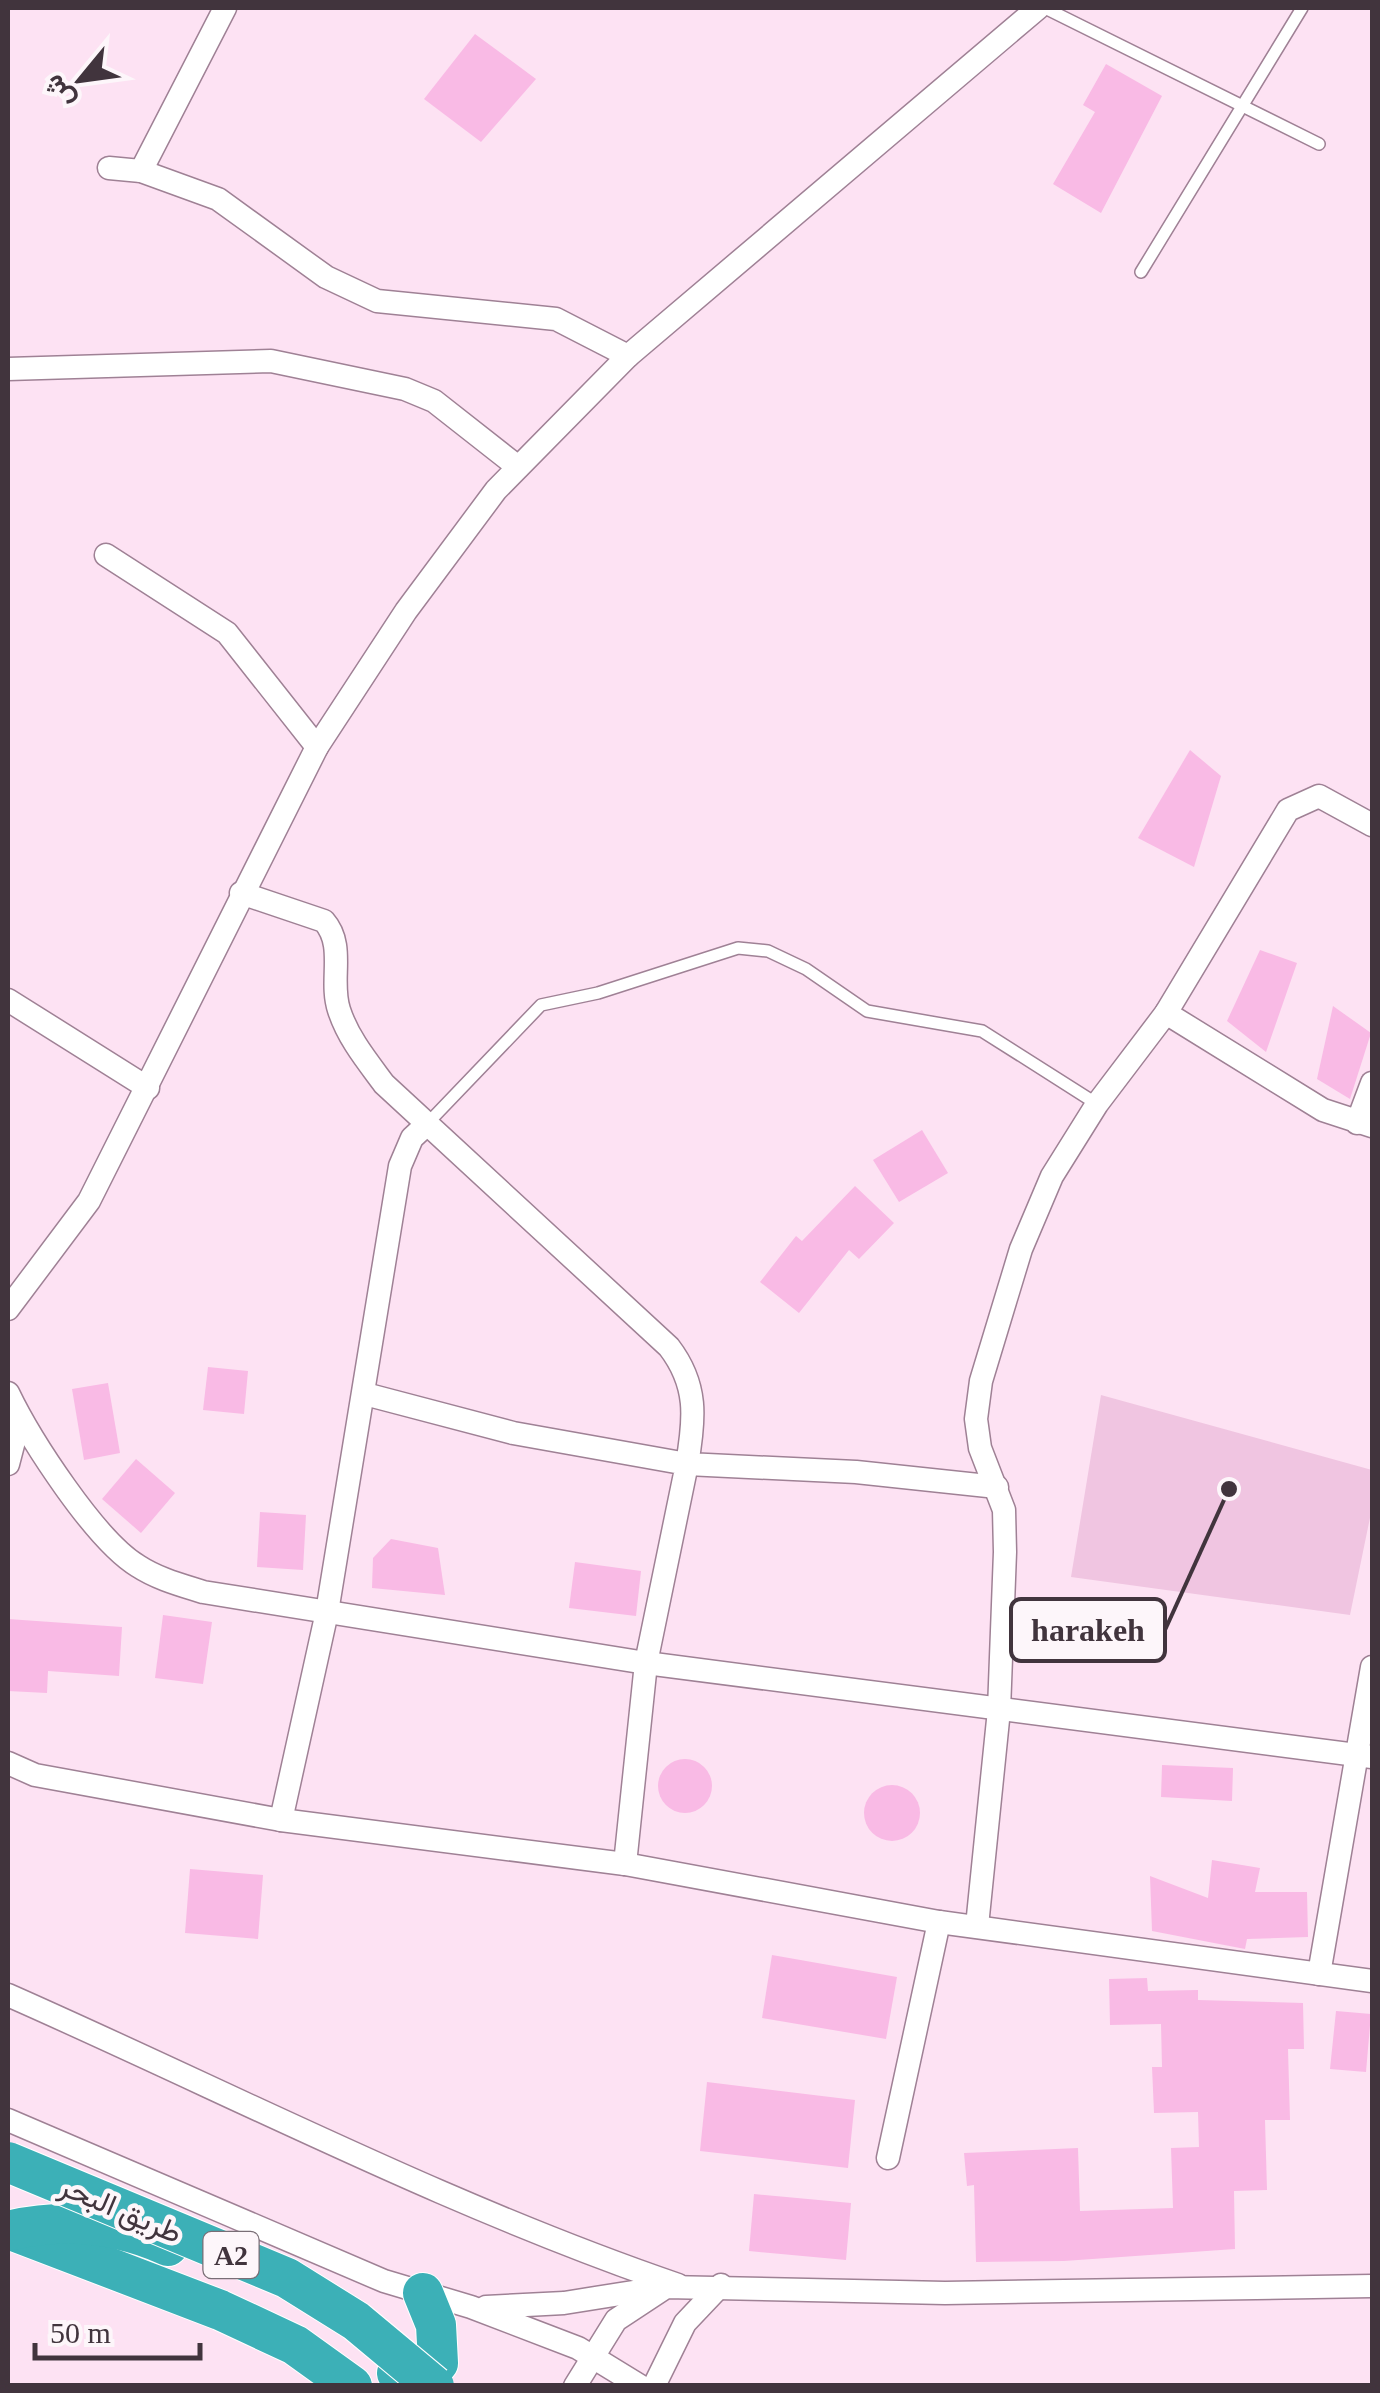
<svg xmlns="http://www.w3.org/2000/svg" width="1380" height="2393" viewBox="0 0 1380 2393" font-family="'Times New Roman',Vazirmatn,serif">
	<rect width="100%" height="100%" fill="#fde2f3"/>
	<!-- green -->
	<polygon fill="#f0c5e1" points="1101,1395 1372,1470 1372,1508 1350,1615 1071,1577"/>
	<!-- building -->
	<g fill="#f9bae5">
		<polygon points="475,34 536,79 481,142 424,99"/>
		<polygon points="1106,64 1162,96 1101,213 1053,184 1095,112 1083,105"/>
		<polygon points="1190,750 1221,776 1194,867 1138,838"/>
		<polygon points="1260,950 1297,963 1266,1052 1227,1021"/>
		<polygon points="1333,1006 1371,1033 1350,1099 1317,1079"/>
		<polygon points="922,1130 948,1173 899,1202 873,1160"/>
		<polygon points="855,1186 894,1223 859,1259 849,1250 799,1313 760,1282 796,1236 802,1241"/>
		<polygon points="208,1367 248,1371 244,1414 203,1410"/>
		<polygon points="108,1383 120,1453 84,1460 72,1389"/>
		<polygon points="136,1459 175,1493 141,1533 102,1499"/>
		<polygon points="260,1512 306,1515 303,1570 257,1567"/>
		<polygon points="391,1539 438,1548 445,1595 372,1588 373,1558"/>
		<polygon points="575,1562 641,1571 636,1616 569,1608"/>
		<polygon points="163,1615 212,1622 203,1684 155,1678"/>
		<polygon points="8,1619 122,1627 119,1676 48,1671 47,1693 8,1691"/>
		<circle cx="685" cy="1786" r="27"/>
		<polygon points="1162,1765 1233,1768 1232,1801 1161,1797"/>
		<circle cx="892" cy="1813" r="28"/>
		<polygon points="1212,1860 1260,1868 1255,1892 1307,1892 1308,1937 1247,1939 1245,1949 1152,1931 1150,1876 1208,1898"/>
		<polygon points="190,1869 263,1875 258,1939 185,1933"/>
		<polygon points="772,1955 897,1977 886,2039 762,2018"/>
		<polygon points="1147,1978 1148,1991 1198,1990 1198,2000 1303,2003 1304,2049 1288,2049 1290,2120 1265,2120 1267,2190 1234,2191 1235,2249 1064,2261 976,2262 974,2185 967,2186 964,2153 1078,2148 1080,2211 1173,2208 1171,2148 1199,2147 1198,2112 1154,2113 1152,2067 1162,2067 1161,2024 1110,2025 1109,1979"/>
		<polygon points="1336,2011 1371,2014 1366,2072 1330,2069"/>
		<polygon points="707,2082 855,2100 848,2168 700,2151"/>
		<polygon points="754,2194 851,2203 846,2260 749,2251"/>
	</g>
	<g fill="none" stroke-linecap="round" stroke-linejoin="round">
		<!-- lane casing -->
		<g stroke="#9f8195" stroke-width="14">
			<g id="lane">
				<polyline points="1045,8 1319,144"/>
				<polyline points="1141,272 1302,8"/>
				<polyline points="426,1125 541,1005 598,993 738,948 768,951 806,969 867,1011 982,1031 1097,1104"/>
			</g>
		</g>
		<!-- street casing -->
		<g stroke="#9f8195" stroke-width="25">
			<g id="street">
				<polyline points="109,168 141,171 218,199 326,277 377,301 556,319 628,356"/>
				<polyline points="141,171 225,8"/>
				<polyline points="8,369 271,361 405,389 434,401 518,467"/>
				<polyline points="106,555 227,633 317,747"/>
				<path d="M241 893 324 921C346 946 329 980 339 1010 348 1038 367 1061 384 1084L669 1347C698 1385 695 1418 687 1464L856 1472 997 1487"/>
				<polyline points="8,1000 148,1088"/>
				<polyline points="1166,1013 1323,1110 1372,1126"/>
				<polyline points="1357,1123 1372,1083"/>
				<polyline points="8,1309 89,1201 317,747 406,611 496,490 628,356 1038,8"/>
				<path d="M8 1393C30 1439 95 1540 138 1566 158 1579 181 1585 203 1592L646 1663 1372 1757"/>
				<polyline points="365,1394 513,1433 687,1464 646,1663 625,1864"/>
				<polyline points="8,1464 20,1418"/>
				<polyline points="8,1763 35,1775 281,1820 625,1864 939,1922 1372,1981"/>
				<polyline points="281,1820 327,1612 400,1166 412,1138 426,1125"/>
				<polyline points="977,1926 999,1710 1005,1552 1004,1510 980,1448 976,1419 981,1381 1021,1249 1052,1176 1097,1104 1166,1013 1288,810 1319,796 1372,825"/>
				<polyline points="1319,1974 1372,1667"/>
				<path d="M8 1995C230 2093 447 2206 678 2285"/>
				<polyline points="8,2120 384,2281 471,2307 578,2348 640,2386"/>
				<polyline points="888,2158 939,1922"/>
				<polyline points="486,2307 564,2303 652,2289"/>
				<polyline points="575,2386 616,2320 666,2287 945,2293 1372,2286"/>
				<polyline points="654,2386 685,2323 721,2285"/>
			</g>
		</g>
		<!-- highway casing -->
		<g stroke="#fff" stroke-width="42">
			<g id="highway">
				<polyline points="11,2230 220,2310 295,2345 352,2386"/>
				<path d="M12 2230C66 2218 117 2223 168 2246"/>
				<polyline points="397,2373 422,2381 438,2363 436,2325 423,2293"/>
			</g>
		</g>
		<!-- lane -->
		<use href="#lane" stroke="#fff" stroke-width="11"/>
		<!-- street -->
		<use href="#street" stroke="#fff" stroke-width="22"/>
		<!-- highway -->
		<use href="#highway" stroke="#3cb0b7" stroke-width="40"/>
		<!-- highway-bridge casing -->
		<g stroke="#fff" stroke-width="42" stroke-linecap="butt">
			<polyline id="highway-bridge" points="8,2162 287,2278 356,2321 434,2386"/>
		</g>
		<!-- highway-bridge -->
		<use href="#highway-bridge" stroke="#3cb0b7" stroke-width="40"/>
	</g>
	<g text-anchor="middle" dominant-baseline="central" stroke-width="9" stroke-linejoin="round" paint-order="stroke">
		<!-- shield labels -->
		<rect fill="#fdf6fa" stroke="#796e76" stroke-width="2.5" x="203.5" y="2232" width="55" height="46" rx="8"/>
		<g font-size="28" font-weight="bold" fill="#41343d">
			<text x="231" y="2255">A2</text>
		</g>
		<!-- street labels -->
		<g font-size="30" fill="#41343d" stroke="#fdf6fa">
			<text transform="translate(121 2209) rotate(23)">طريق البحر</text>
		</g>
	</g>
	<!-- callouts -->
	<path fill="none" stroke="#41343d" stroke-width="4" d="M1229 1489L1165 1630"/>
	<circle fill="#41343d" stroke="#fdf6fa" stroke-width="4" cx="1229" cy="1489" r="10"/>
	<rect fill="#fdf6fa" stroke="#41343d" stroke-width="4" x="1011" y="1599" width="154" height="62" rx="10"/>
	<g font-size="32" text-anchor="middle" font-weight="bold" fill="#41343d">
		<text x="1088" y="1641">harakeh</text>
	</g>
	<!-- border -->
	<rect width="1380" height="2393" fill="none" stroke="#41343d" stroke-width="20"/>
	<!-- north arrow -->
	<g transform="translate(80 80) rotate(241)" stroke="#fdf6fa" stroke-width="8" paint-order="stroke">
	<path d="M0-8L18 38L0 25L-18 38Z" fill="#41343d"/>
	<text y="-15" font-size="28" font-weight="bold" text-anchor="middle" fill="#41343d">ش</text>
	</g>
	<!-- scale -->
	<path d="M35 2343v15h165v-15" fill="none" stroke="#41343d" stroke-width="5"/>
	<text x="50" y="2343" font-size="30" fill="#41343d" stroke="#fdf6fa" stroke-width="8" paint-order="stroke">50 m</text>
</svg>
